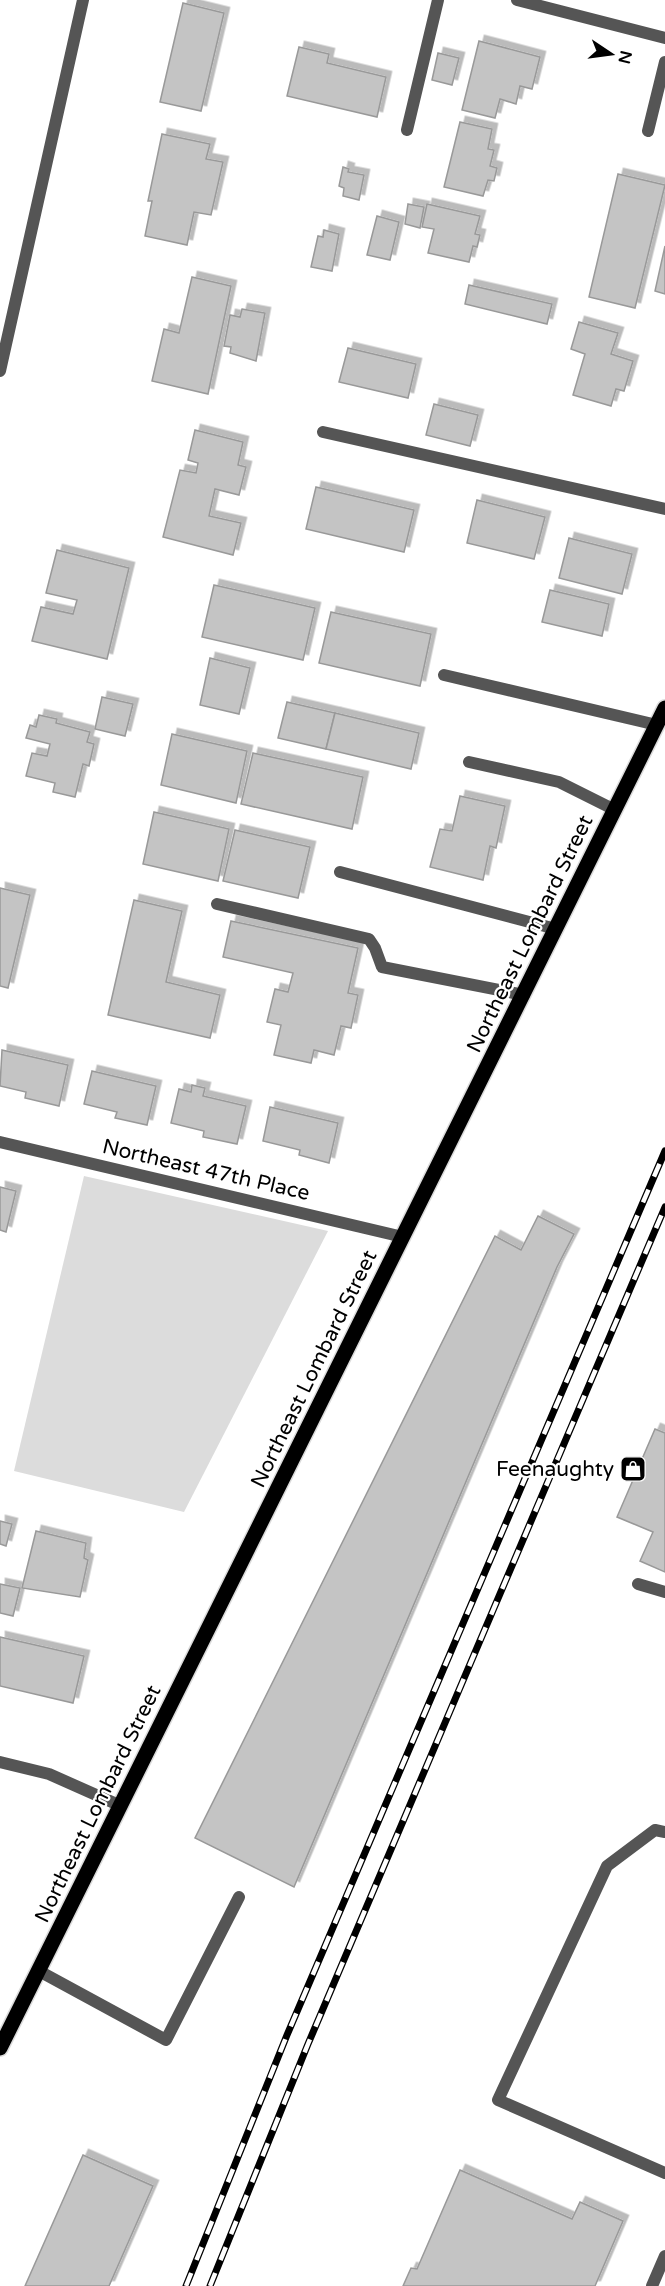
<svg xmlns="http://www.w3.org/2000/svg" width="665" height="2286" viewBox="0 0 665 2286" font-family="'Varela Round',sans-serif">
	<defs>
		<filter id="shadow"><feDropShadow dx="5.5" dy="-5.5" stdDeviation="0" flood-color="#0004"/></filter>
	</defs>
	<rect width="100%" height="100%" fill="#fff"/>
	<!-- green -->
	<polygon fill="#dcdcdc" points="84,1176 328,1231 184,1512 14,1471"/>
	<!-- building -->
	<g fill="#c4c4c4" stroke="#999" stroke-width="1.5" filter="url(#shadow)">
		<polygon points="183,3 224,13 201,111 160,102"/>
		<polygon points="479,41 540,57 532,89 520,86 516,104 500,99 495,118 462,110"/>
		<polygon points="299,47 329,54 327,63 386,77 377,117 287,96"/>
		<polygon points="438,53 459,58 452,85 432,80"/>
		<polygon points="460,122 492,129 488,149 494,150 490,166 497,168 494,181 488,180 483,196 444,187"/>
		<polygon points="162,134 210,144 206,159 223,162 211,215 194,212 187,245 145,236 152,201 148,201"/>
		<polygon points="343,167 349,169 348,172 364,175 359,200 343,196 344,188 339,186"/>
		<polygon points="618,174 665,185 635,308 589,297"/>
		<polygon points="408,204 424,207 420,228 405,224"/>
		<polygon points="427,204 480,216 475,234 480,235 477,247 473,246 469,262 428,253 434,229 422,227"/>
		<polygon points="377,216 399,222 390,260 367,255"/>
		<polygon points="324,230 339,234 332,271 311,267 318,236 323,237"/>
		<polygon points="665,246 665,294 655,291"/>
		<polygon points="192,277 231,286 208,394 152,381 164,329 179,333"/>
		<polygon points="469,285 552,304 547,324 465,304"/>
		<polygon points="242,309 265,313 256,361 230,353 231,347 224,346 230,315 240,317"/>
		<polygon points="579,322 618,333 611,354 633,361 624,391 616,389 611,406 573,395 585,354 571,349"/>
		<polygon points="348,348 416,364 408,398 339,382"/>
		<polygon points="434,404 478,415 470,446 426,435"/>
		<polygon points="195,430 243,442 238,465 246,467 239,495 215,489 209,516 241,523 233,555 163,537 180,470 196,473 198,463 188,460"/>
		<polygon points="316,487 414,510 404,552 306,529"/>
		<polygon points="477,500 545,517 534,559 467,543"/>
		<polygon points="569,538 632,554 622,594 559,578"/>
		<polygon points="57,550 129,568 107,659 32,641 41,607 73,614 77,600 46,593"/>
		<polygon points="214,585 315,608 303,660 202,637"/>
		<polygon points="550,590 609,604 602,636 542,622"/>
		<polygon points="331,612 431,634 420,686 319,663"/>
		<polygon points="210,658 250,668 239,714 200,705"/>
		<polygon points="102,697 133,704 125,736 95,729"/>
		<polygon points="287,702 335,713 326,749 278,738"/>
		<polygon points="335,713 419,733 411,769 326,749"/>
		<polygon points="39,715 57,719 56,723 90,732 87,742 94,744 89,766 83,764 75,797 53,792 55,783 26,776 32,753 47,756 50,744 26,738 30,725 36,727"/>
		<polygon points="172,734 247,751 236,803 161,785"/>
		<polygon points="253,753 363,777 352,829 241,804"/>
		<polygon points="460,796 505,806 496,848 490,846 483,880 430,867 440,829 452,831"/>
		<polygon points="154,812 229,829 218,881 143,864"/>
		<polygon points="235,830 310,847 298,898 223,881"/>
		<polygon points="0,888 30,895 8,988 0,986"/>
		<polygon points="134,900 182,911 166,982 220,995 210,1038 108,1015"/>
		<polygon points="231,921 358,948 348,993 358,995 351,1028 341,1026 334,1055 314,1050 311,1063 274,1055 281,1025 267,1022 275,989 288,992 293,973 223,957"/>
		<polygon points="2,1050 68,1065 59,1106 25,1098 26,1092 0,1086"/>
		<polygon points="92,1071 156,1086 147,1125 115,1118 117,1112 84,1104"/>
		<polygon points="192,1085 205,1088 203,1096 246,1106 237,1144 203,1137 204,1131 171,1123 179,1089 191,1092"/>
		<polygon points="270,1107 338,1123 329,1163 299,1155 300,1150 263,1141"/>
		<polygon points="0,1187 16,1191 6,1232 0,1230"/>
		<polygon points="538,1216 574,1234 557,1267 294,1887 195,1838 495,1236 521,1250"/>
		<polygon points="655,1429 665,1433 665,1572 640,1561 653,1532 617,1517"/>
		<polygon points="0,1521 12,1524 6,1546 0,1544"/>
		<polygon points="36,1531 86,1543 84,1558 88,1560 80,1597 22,1588"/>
		<polygon points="0,1584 20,1588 13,1616 0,1613"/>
		<polygon points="0,1637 84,1656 73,1703 0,1686"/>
		<polygon points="83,2155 153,2186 109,2286 25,2286"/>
		<polygon points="460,2170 572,2219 580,2202 623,2221 595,2286 403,2286 411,2268 417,2269"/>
	</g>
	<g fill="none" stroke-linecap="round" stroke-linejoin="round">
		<!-- primary casing -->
		<g stroke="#dbdbdb" stroke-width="18">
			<polyline id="primary" points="0,2048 665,708"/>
		</g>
		<!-- service -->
		<g stroke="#555" stroke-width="12">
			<polyline points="648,131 665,62"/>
			<polyline points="323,432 665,509"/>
			<polyline points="444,675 657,725"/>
			<polyline points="469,762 559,782 615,810"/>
			<polyline points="340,872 556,929"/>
			<polyline points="217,904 369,939 375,948 382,967 524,995"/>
			<polyline points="638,1584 665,1592"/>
			<polyline points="0,1762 49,1774 121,1806"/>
			<polyline points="665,1832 655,1830 607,1866 498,2100 665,2173"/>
			<polyline points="39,1971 166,2040 239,1897"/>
			<polyline points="652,2286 665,2256"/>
		</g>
		<!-- minor -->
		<g stroke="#555" stroke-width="12">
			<polyline points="517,0 665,38"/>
			<polyline points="407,130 438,0"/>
			<polyline points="0,371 83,0"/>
			<polyline points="0,1142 403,1237"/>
		</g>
		<!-- primary -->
		<use href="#primary" stroke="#000" stroke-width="15"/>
		<!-- rail casing -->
		<g stroke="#000" stroke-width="7">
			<g id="rail">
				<polyline points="186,2286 287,2035 665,1151"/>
				<polyline points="210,2286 308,2044 665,1207"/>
			</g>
		</g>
		<!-- rail -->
		<use href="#rail" stroke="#fff" stroke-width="4.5" stroke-dasharray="14" stroke-linecap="butt"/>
	</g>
	<!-- icons -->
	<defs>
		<g id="shop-square" transform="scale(1.35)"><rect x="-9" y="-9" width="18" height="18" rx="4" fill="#000" stroke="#fff"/><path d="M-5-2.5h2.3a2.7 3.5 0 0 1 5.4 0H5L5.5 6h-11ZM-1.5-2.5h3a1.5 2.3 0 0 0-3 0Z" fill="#fff"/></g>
	</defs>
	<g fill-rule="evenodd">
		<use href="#shop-square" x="633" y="1469"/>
	</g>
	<g text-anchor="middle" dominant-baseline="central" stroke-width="4.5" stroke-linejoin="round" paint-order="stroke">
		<!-- street labels -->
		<g font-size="21" fill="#000" stroke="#fff">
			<text transform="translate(530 934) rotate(-64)">Northeast Lombard Street</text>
			<text transform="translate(206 1170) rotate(13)">Northeast 47th Place</text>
			<text transform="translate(314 1369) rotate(-64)">Northeast Lombard Street</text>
			<text transform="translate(98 1804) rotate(-64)">Northeast Lombard Street</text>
		</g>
		<!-- poi labels -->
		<g font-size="21" fill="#000" stroke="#fff" text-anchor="end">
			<text x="614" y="1469">Feenaughty</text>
		</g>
	</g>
	<!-- north arrow -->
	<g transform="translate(611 54) rotate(103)" stroke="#ffffff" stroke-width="4.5" paint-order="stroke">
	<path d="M0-4.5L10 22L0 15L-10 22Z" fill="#000000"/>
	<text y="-9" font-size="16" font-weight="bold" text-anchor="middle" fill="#000000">N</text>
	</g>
</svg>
